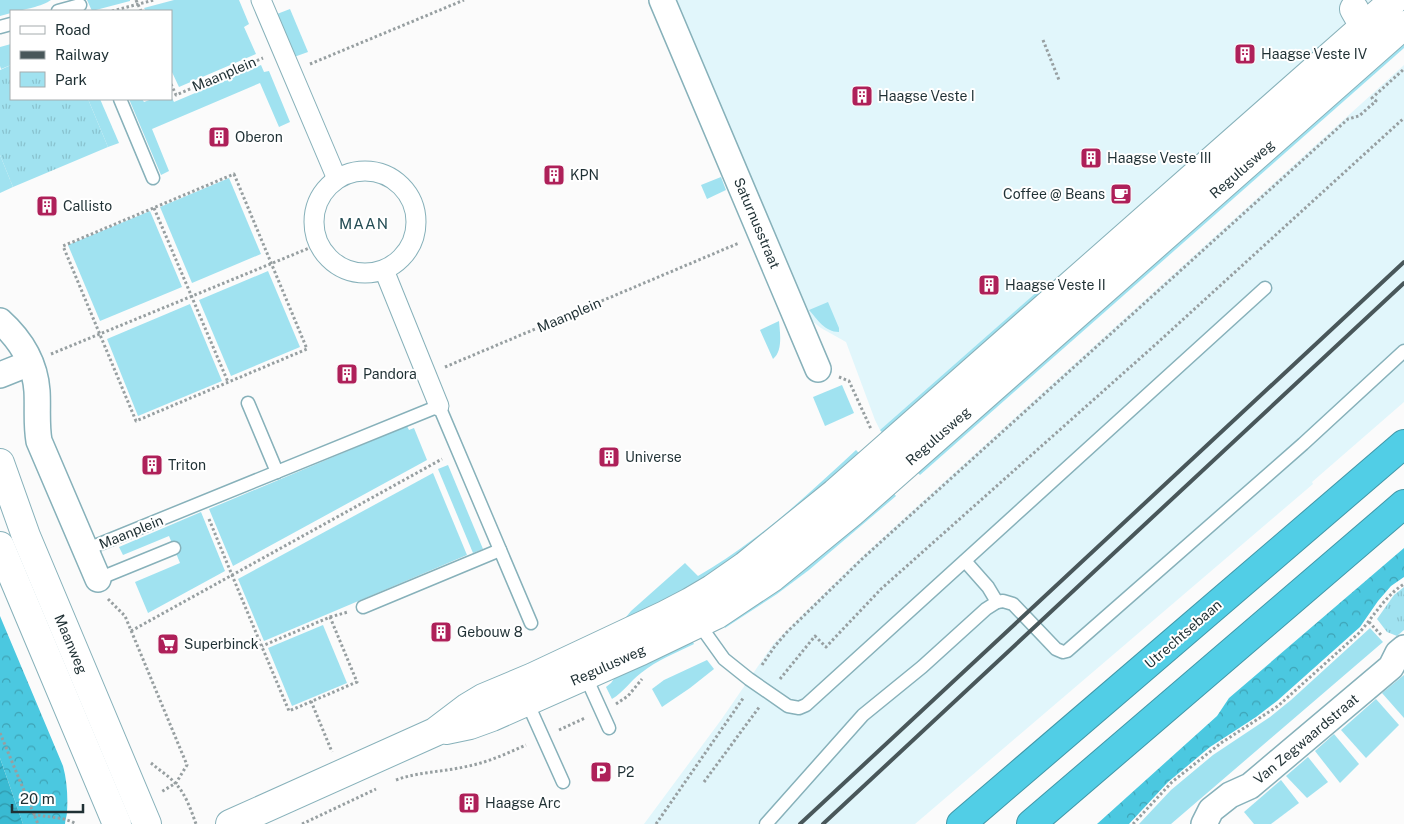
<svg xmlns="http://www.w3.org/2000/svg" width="1404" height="824" viewBox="0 0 1404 824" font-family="'Public Sans',sans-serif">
	<defs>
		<pattern id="forest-crowns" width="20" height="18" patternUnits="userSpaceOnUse" patternTransform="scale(1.25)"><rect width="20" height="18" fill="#4bc8e0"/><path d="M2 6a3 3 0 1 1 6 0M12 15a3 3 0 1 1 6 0" fill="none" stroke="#3ea3b6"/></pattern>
		<pattern id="park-tufts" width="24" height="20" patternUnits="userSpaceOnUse" patternTransform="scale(1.25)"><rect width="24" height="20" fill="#a0e2f0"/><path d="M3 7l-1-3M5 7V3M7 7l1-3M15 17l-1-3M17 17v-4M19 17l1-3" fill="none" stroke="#89c2ce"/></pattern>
		<pattern id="water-waves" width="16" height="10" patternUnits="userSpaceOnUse" patternTransform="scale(1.25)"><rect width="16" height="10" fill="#39bad2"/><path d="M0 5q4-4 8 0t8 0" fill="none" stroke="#2f98ab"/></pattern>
	</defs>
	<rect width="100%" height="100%" fill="#fbfbfb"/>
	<!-- built -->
	<g fill="#e1f6fb">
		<polygon points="675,0 1371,0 1060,278 1051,288 1047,283 880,430 875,420 846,342 821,328 812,321 807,315"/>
		<polygon points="1404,65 1404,402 1312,482 1313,484 915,824 644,824 721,720 774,643 852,566 900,522"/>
	</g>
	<!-- grass -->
	<g fill="#a0e2f0">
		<path d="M0 0H51C43 6 22 11 11 11V13L0 16Z"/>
		<polygon points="87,0 130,0 130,1 92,11"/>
		<polygon points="174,0 239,0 249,24 244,27 256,54 179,87 171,70 171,11 146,11 144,8"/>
		<polygon points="290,9 308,52 294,57 277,14"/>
		<polygon points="1404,37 1404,48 920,475 913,468"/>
		<polygon points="11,44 11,65 1,69 0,66 0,47"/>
		<polygon points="261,65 264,72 269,71 290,122 279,127 260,83 152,129 169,171 161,175 129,99 142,99 144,102 152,99 171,99 171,96 174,102"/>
		<polygon points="88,99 100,99 119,143 108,147"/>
		<polygon points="0,155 13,187 0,193"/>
		<polygon points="721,177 726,190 707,199 701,185"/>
		<polygon points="229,178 261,254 192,283 160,207"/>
		<polygon points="150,211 182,287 100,321 68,245"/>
		<polygon points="268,271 300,347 231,376 199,300"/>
		<polygon points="1047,283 1051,288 885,436 880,430"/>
		<path d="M828 302 839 328V332C825 332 817 319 809 310Z"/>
		<polygon points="190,304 222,381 138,416 107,339"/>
		<path d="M779 321C780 333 783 351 773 359L760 330Z"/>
		<polygon points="842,385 854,413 825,426 813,397"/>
		<polygon points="407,426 409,430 414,428 427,460 233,566 209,509"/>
		<path d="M856 450 863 457 741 557 628 622 626 617 631 611 685 563 698 576C717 565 735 553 752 540 789 513 822 481 856 450Z"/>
		<polygon points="448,465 483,549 473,553 438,469"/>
		<polygon points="433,473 467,555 264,641 238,579"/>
		<polygon points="890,489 896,496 809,570 777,594 725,628 720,618"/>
		<polygon points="201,512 225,571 148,613 135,582 180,563 169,536 123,555 119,547"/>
		<polygon points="323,625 347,683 292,706 268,648"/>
		<polygon points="1370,628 1383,642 1171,824 1139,824 1171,790 1213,755 1270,717 1291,700"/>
		<path d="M689 635 694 644C676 653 657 660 641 673 630 681 624 692 612 699L606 687 611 683 616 676Z"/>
		<polygon points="707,660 714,669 690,688 662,707 652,689 664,680"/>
		<polygon points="1404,675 1404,718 1382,693"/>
		<polygon points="1376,699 1399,725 1366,758 1341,730"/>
		<polygon points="1334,734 1359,764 1340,783 1315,751"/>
		<polygon points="1308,757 1328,782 1307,798 1286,776"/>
		<polygon points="1281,780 1299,803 1271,824 1254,824 1244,812"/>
	</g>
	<!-- forest -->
	<g fill="url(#forest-crowns)">
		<polygon points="1404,548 1404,577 1391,586 1378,601 1360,627 1277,701 1256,717 1210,747 1168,782 1129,824 1097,824 1217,716 1229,698"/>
		<path d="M0 616 63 766C67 780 68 798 67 812 67 816 65 820 65 824H23L0 758Z"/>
	</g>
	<!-- park -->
	<g fill="url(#park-tufts)">
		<polygon points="11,65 11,99 88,99 108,147 13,187 0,155 0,70"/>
		<polygon points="1404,587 1404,630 1397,636 1387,632 1377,619 1394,595"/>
	</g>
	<!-- water -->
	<polygon fill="url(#water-waves)" points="0,758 23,824 0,824"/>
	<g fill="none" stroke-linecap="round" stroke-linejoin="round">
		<!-- service casing -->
		<g stroke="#87b1ba" stroke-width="15">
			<g id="service">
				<polyline points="58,11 80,5"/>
				<polyline points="0,27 11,24"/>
				<polyline points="120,99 153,178"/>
				<polyline points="248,403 277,472"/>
				<polyline points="85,550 439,406 531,623"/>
				<polyline points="965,561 988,587 997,602 1003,601 1013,604 1056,649 1063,652 1067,651 1303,444 1404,351"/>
				<polyline points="98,579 174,548"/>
				<polyline points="363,607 500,550"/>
				<polyline points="699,624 724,659 749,679 788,706 799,708 806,705 1265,288"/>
				<polyline points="590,686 609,728"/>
				<polyline points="532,713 563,782"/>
				<polyline points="766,824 863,715 922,667 986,609 997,602"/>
			</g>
		</g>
		<!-- pedestrian casing -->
		<g stroke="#87b1ba" stroke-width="21">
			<g id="pedestrian">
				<polyline points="261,0 337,179"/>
				<circle cx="365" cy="222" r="51"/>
				<polyline points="384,270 439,406"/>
			</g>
		</g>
		<!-- minor casing -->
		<g stroke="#87b1ba" stroke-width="28">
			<g id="minor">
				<polyline points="662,0 818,369"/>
				<path d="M0 321C20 339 35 363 37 391 38 408 36 424 39 441L98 579"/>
				<polyline points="0,375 30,363"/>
				<polyline points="1204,824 1211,810 1230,795 1250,786 1391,667 1398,653 1404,648"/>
			</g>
		</g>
		<!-- tertiary casing -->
		<g stroke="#87b1ba" stroke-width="30">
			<g id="tertiary">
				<polyline points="1354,9 1362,23 1380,43"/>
				<polyline points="0,463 26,536 147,824"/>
				<polyline points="0,546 117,824"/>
			</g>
		</g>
		<!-- secondary casing -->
		<g stroke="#87b1ba" stroke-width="30">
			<g id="secondary">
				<polyline points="446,730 470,725 492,717 641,651 716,615 773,577 851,513 1404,25"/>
				<polyline points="230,824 435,732 468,707 483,698 533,677 665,615 690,602 712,589 745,566 835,493 1394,0"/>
			</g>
		</g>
		<!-- motorway casing -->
		<g stroke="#4097a8" stroke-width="30">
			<g id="motorway">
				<polyline points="961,824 1404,444"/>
				<polyline points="1031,824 1404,504"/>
			</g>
		</g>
		<!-- path -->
		<g stroke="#979fa1" stroke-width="3" stroke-dasharray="2.5 2.5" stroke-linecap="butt">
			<polyline points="136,0 141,11"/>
			<polyline points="112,11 154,0"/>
			<polyline points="1043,40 1059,80"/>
			<polyline points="310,64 464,0"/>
			<polyline points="171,84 176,95 263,58"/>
			<polygon points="234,174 307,349 136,421 63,246"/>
			<polyline points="154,208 228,382"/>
			<polyline points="51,354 319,244"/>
			<polyline points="445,367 739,243"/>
			<polyline points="839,377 849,381 871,429"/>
			<path d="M209 519C235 583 262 647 289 711L357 682 330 617 262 646"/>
			<polyline points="108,599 125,616 187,765 176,783 161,792"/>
			<polyline points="330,617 348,612"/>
			<polyline points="1369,622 1382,636"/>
			<polyline points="131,631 442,459"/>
			<polyline points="762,665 775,646 787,632 862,559 1348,119 1359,116 1376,101 1372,98 1404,69"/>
			<polyline points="780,679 815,636 826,647 881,589 1155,345 1404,118"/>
			<polyline points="311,701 332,752"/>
			<polyline points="616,704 628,696 642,679"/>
			<polyline points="559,730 585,718"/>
			<polyline points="0,733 38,824"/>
			<path d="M151 763C159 770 169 776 176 784 186 795 191 810 196 824"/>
			<path d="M396 780C418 772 441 772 464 767 486 763 506 754 526 745"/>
			<polyline points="704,782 760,706"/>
			<path d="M33 814C48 818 63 816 76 824"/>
			<polyline points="302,824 376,789"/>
			<polyline points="656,824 744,697"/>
			<path d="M1133 824 1172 782 1221 743 1278 706 1359 633C1374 616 1385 596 1404 584"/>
		</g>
		<!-- service -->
		<use href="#service" stroke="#fff" stroke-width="12"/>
		<!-- pedestrian -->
		<use href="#pedestrian" stroke="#fff" stroke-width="19"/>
		<!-- minor -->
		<use href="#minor" stroke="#fff" stroke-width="25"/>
		<!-- tertiary -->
		<use href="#tertiary" stroke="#fff" stroke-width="28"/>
		<!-- secondary -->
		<use href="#secondary" stroke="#fff" stroke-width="28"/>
		<!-- motorway -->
		<use href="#motorway" stroke="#51cee6" stroke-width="28"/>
		<!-- rail -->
		<g stroke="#49575a" stroke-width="4">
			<polyline points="800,824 1404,262"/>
			<polyline points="823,824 1404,283"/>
		</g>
	</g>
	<!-- icons -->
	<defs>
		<g id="building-square" transform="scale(1.125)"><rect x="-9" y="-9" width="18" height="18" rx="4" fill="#ae2059" stroke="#fff"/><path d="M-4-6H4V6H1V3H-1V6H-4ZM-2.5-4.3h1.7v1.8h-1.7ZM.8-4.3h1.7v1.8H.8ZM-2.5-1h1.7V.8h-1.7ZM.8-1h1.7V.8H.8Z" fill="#fff"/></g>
		<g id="cafe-square" transform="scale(1.125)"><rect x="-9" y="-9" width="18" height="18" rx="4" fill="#ae2059" stroke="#fff"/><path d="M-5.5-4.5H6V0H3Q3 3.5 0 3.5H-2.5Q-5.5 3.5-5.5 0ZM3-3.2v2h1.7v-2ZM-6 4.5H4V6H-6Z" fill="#fff"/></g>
		<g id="supermarket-square" transform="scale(1.125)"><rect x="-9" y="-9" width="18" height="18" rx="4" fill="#ae2059" stroke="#fff"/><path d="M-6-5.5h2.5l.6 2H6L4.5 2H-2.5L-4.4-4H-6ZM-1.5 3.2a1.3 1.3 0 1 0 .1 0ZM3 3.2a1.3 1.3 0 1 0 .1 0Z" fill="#fff"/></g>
		<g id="parking-square" transform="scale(1.125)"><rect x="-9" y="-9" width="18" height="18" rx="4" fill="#ae2059" stroke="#fff"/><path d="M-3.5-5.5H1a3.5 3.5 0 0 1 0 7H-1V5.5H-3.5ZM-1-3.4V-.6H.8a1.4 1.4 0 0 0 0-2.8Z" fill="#fff"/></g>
	</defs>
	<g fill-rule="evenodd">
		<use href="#building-square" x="1245" y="54"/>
		<use href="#building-square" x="862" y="96"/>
		<use href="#building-square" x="219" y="137"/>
		<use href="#building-square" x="1091" y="158"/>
		<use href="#building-square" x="554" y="175"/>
		<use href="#cafe-square" x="1121" y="194"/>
		<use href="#building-square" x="47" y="206"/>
		<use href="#building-square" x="989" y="285"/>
		<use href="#building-square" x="347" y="374"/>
		<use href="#building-square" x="609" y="457"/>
		<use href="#building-square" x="152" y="465"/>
		<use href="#building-square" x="441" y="632"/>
		<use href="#supermarket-square" x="168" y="644"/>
		<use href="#parking-square" x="601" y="772"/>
		<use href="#building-square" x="469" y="803"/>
	</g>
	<g text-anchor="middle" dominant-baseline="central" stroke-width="4" stroke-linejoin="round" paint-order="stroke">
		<!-- poi labels -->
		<g font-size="14" fill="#1f3034" stroke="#fff" text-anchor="start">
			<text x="1261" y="54">Haagse Veste IV</text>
			<text x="878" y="96">Haagse Veste I</text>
			<text x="235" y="137">Oberon</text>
			<text x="1107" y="158">Haagse Veste III</text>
			<text x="570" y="175">KPN</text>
			<text x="1105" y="194" text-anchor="end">Coffee @ Beans</text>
			<text x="63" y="206">Callisto</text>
			<text x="1005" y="285">Haagse Veste II</text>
			<text x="363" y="374">Pandora</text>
			<text x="625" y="457">Universe</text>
			<text x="168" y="465">Triton</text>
			<text x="457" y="632">Gebouw 8</text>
			<text x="184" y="644">Superbinck</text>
			<text x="617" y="772">P2</text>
			<text x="485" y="803">Haagse Arc</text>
		</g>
		<!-- street labels -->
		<g font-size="14" fill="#1f3034" stroke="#fff">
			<text transform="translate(224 74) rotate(-23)">Maanplein</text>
			<text transform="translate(1242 169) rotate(-41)">Regulusweg</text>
			<text transform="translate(757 223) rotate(67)">Saturnusstraat</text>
			<text transform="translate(569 315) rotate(-23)">Maanplein</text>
			<text transform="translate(938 436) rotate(-41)">Regulusweg</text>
			<text transform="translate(131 532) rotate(-22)">Maanplein</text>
			<text transform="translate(1183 634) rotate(-41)">Utrechtsebaan</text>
			<text transform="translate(71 644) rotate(67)">Maanweg</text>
			<text transform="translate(608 665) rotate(-24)">Regulusweg</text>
			<text transform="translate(1306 739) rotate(-40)">Van Zegwaardstraat</text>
		</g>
		<!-- neighbourhood labels -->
		<g font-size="15" letter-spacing="1" fill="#264e56" stroke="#fff">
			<text x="364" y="223">MAAN</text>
		</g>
	</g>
	<!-- legend -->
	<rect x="10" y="10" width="162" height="90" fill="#ffffff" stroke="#a5acae"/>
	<rect x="20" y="26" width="25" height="8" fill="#ffffff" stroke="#a5acae"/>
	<text x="55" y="35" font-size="15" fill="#1f3034">Road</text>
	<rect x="20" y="51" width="25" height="8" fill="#49575a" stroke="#a5acae"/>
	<text x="55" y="60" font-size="15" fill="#1f3034">Railway</text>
	<rect x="20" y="72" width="25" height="15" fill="url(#park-tufts)" stroke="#a5acae"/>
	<text x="55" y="85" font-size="15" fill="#1f3034">Park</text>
	<!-- scale -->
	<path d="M12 804v8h71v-8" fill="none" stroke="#1f3034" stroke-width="2.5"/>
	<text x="20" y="804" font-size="15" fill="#1f3034" stroke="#ffffff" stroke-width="4" paint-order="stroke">20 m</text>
</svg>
